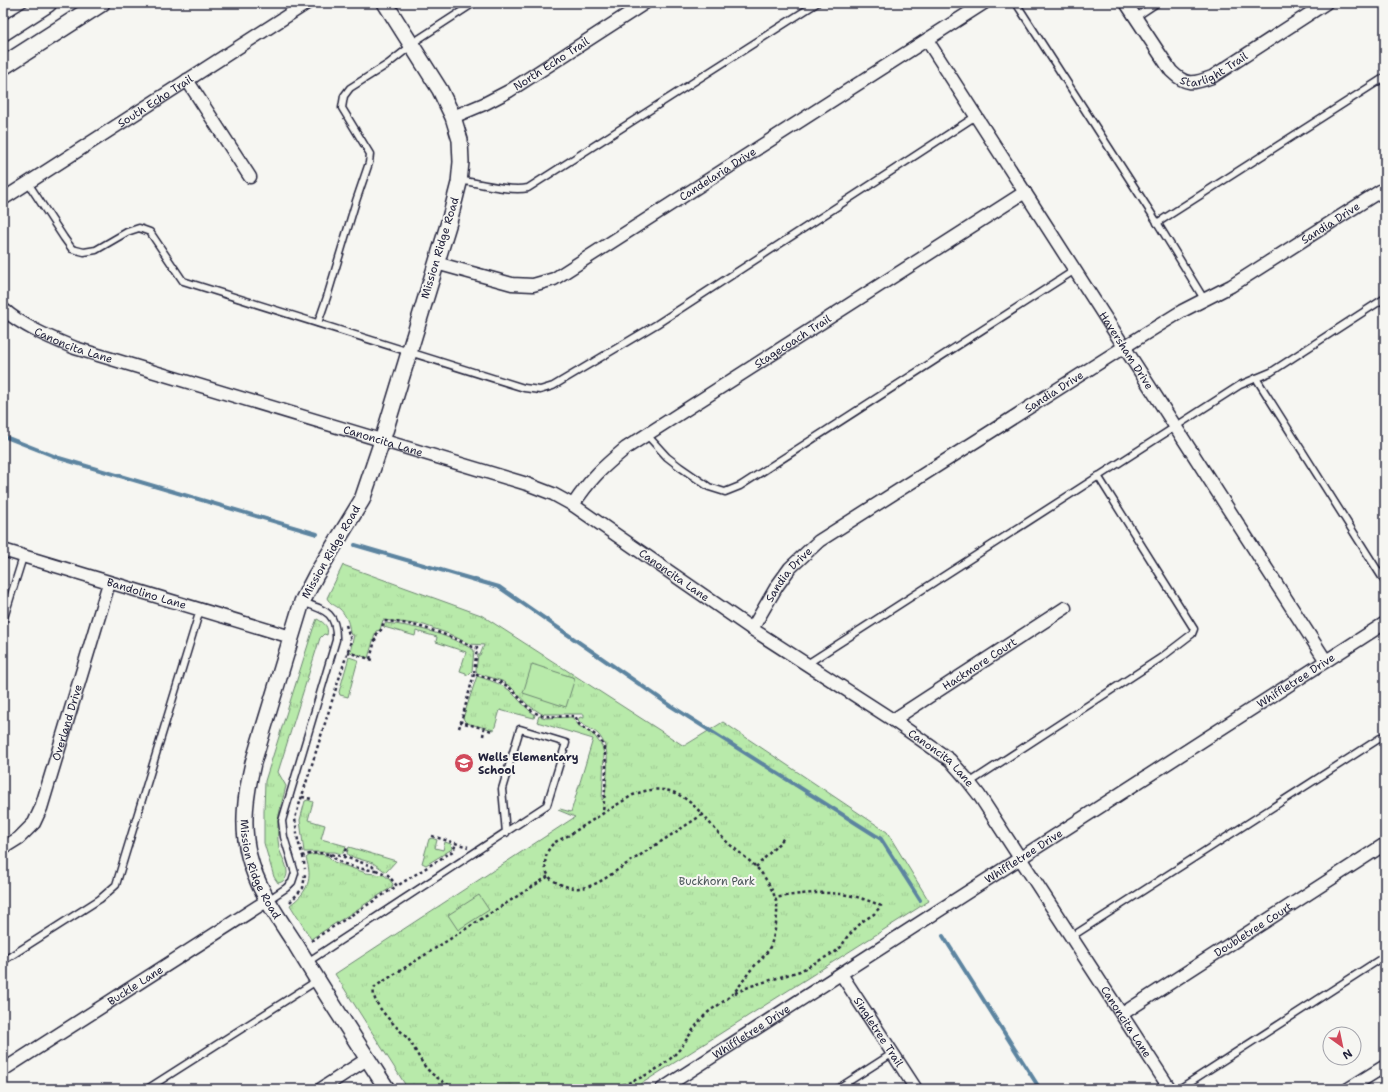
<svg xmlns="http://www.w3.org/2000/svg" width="1388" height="1092" viewBox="0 0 1388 1092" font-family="'Shantell Sans',sans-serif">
	<defs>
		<pattern id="grass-tufts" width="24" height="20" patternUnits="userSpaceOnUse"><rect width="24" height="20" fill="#b8eaaa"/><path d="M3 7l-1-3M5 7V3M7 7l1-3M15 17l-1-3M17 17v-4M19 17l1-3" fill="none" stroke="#9ec893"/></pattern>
	</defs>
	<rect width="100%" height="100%" fill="#f6f6f2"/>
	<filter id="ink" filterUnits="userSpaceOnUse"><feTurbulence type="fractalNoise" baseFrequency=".025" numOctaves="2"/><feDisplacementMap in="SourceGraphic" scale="8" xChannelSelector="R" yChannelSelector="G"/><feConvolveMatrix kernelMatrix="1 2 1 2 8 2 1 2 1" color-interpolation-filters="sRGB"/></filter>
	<g filter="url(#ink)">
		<!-- grass -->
		<g fill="url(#grass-tufts)" stroke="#6d8672">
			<path d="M343 565 481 615 684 746 723 722 887 832 929 901 633 1089H408L335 974 575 817 558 810 560 809 571 812 593 739 537 722 539 716 546 718 572 717 579 726 594 735 602 746 604 754 602 800 605 797C606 777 613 750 598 734 592 728 583 727 578 720L580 717 584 718V714H542L528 705 512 688 502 681 477 673 476 670 478 655H480L484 645 470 644 449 634 424 625 383 620 380 630 376 631 368 658 350 652 354 635H351C349 631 350 630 349 626 348 620 344 613 340 609 335 605 330 604 327 598Z"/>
			<path d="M317 619C325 623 329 627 327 635L324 634 320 638 278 772 286 786C280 810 275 823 279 848 281 856 287 864 287 872 287 878 284 882 278 883L274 877 264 843V811L265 781 313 629Z"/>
			<path d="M385 623C417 626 446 634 474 650L472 671 468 675H466V673L460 671 466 652 436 642 437 637 416 631 415 636 384 627Z"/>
			<polygon points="349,657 358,660 348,697 340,695 339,692"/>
			<path d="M477 676C488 680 500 683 509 690 518 698 525 708 535 715L534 718 514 713V714L500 710 494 730 466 723 463 718Z"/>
			<polygon points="308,800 313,802 308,820 325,825 321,839 346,846 344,852 341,854 335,852 304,852 300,820 305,801"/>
			<polygon points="432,838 437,840 435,848 443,850 445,842 451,844 452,849 426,865 422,863 429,839"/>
			<polygon points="349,847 396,861 386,872 373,863 349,856 347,853"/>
			<path d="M321 854 328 856 334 862 366 873 384 875 389 879 393 884 392 887 311 939 290 905C308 892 313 879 306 858L310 855Z"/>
		</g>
		<!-- pitch -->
		<g fill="#b8eaaa" stroke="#6d8672">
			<polygon points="532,664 575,678 566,707 523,693"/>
			<polygon points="479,895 489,910 458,930 448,915"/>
		</g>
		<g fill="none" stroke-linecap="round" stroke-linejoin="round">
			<!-- stream -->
			<g stroke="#5c84a0" stroke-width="4">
				<polyline points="3,436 59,458 317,534"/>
				<polyline points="355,545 499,587 671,706 881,839 920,900"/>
				<polyline points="943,936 1040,1089"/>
			</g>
			<!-- service casing -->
			<g stroke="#22223b" stroke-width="9">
				<g id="service">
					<polyline points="1016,3 1155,219 1204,299"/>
					<polyline points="1136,17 1157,3"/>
					<polyline points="411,44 474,3"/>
					<path d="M459 180C478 183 511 192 528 188L817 3"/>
					<polyline points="28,183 64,238 72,249 84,252 96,250 127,232 139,228 150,232 183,281 524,388 540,390 553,386 657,324 976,116"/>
					<polyline points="1157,223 1385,77"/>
					<polyline points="318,323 327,297 356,201 369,163 370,154 342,108 344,96 350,88 388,64 412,45"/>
					<polyline points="1256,378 1385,582"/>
					<polyline points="647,435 667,457 680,467 709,487 725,492 740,486 1075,270"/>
					<polyline points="3,621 23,557"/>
					<polyline points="807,664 1240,385 1271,372 1385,298"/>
					<polyline points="969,783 1162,657 1192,634 1194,629 1098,476"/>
					<path d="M268 900 286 888 292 882 295 873 284 837 282 821 336 640C337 612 325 610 302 602"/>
					<polyline points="1071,937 1385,735"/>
					<polyline points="3,961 100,899 116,885 200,610"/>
					<polyline points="306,963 547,805 566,743 520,729 502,789 506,833"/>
					<polyline points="147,1089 318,980"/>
					<polyline points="837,1089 893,1053"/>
					<polyline points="1179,1089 1385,956"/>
				</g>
			</g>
			<!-- minor casing -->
			<g stroke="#22223b" stroke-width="15">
				<g id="minor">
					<path id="s1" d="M1126 3 1171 71C1186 86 1193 84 1212 77L1326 3"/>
					<path id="s2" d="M927 40 1326 661"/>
					<polyline points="187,80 250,177"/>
					<path id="s3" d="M453 117 484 104 509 91 645 3"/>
					<path id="s4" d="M3 199 307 3"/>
					<path id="s5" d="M436 263 512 284 533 285 554 279 984 3"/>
					<path id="s6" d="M3 309C24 327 49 337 75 348L527 484 553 494 573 505 752 629 893 720 950 760 965 777 979 795 1170 1089"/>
					<path id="s7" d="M573 505C590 479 603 467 626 448L1025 192"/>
					<path id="s8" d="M3 550 291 637"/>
					<path id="s9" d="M752 629 777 586 790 568 819 541 1124 347 1182 311 1231 286 1385 188"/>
					<path id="s10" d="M893 720 1065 608"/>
					<path id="s11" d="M3 848 19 838 34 823 41 808 109 583"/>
					<path id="s12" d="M841 974 916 1089"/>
					<path id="s13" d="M1122 1014 1385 844"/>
					<path id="s14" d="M3 1070 268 900"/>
					<polyline points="321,1089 367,1059"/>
					<path id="s15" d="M662 1089 1385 623"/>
					<polyline points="1348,1089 1385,1066"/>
				</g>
			</g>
			<!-- tertiary casing -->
			<g stroke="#22223b" stroke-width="18">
				<g id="tertiary">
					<path id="s16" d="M385 3 440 90 453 117 460 140 461 162 459 183 449 222 382 441 362 500 316 575 302 602 253 763C246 793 241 825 249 856 257 889 278 917 296 945 325 993 356 1041 387 1089"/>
				</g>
			</g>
			<!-- secondary casing -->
			<g stroke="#22223b" stroke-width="20">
				<g id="secondary">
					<polyline points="3,32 48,3"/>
					<polyline points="3,66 101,3"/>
				</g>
			</g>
			<!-- path -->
			<g stroke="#22223b" stroke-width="2.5" stroke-dasharray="3 3" stroke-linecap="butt">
				<path d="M346 625 351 641 295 818 298 841 303 856C325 848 350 859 372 866L376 870 388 875 397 886 453 851 456 844"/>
				<polyline points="347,652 373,660"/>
				<path d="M370 659 377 633 381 630 384 621C416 623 444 633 473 647H477L474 674C486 678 501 680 511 689 520 697 526 709 538 714 549 718 563 716 575 716 577 719 578 724 581 726 588 732 597 734 601 741 610 756 604 796 603 813"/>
				<polyline points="474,674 461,722 492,731"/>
				<polyline points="459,728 461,722"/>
				<polyline points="483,736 484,730"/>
				<polyline points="302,797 312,799"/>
				<polyline points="432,836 468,847"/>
				<path d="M329 854C341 865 360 870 376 870"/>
				<polyline points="303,856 305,869"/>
				<polyline points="344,857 347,848"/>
				<polyline points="756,867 785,837"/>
				<polyline points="290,902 303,888 305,874"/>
				<polyline points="311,941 397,886"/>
				<path d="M735 993 751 986 800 971 835 952 841 947 847 937 863 921 874 914 881 906C846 889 812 891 775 898"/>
				<path d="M454 1089C446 1083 436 1078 429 1071 420 1062 416 1050 409 1040 401 1030 364 1000 376 986L549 876"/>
				<path d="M611 1089C638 1080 665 1069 682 1046 690 1035 696 1024 706 1014 714 1007 723 1003 730 996 738 989 743 981 749 972 755 965 762 959 767 952 774 943 778 917 777 905 775 894 769 884 763 875 753 862 739 853 727 842 711 827 698 804 677 794 663 787 647 789 633 795 611 808 590 822 569 835 564 838 557 840 553 844 543 853 542 874 554 881 564 887 576 890 586 887 602 883 615 871 628 863 653 847 677 831 702 815"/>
			</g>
			<!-- service -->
			<use href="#service" stroke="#f6f6f2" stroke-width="6"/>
			<!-- minor -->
			<use href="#minor" stroke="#f6f6f2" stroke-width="12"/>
			<!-- tertiary -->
			<use href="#tertiary" stroke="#f6f6f2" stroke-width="15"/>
			<!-- secondary -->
			<use href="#secondary" stroke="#f6f6f2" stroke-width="17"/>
		</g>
	</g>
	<!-- icons -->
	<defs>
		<g id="school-disc" transform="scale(1)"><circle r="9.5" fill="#d1495b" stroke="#f6f6f2"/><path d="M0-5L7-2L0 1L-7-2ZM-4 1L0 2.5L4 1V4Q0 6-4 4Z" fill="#fff"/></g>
	</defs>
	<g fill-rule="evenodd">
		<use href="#school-disc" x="464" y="763"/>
	</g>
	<g text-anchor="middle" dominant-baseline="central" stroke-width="4" stroke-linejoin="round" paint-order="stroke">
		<!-- street labels -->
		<g font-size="11" fill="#22223b" stroke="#f6f6f2">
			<text stroke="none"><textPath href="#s3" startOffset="112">North Echo Trail</textPath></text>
			<text stroke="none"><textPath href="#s1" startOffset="131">Starlight Trail</textPath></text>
			<text stroke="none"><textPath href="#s4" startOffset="181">South Echo Trail</textPath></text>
			<text stroke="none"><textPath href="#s5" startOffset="316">Candelaria Drive</textPath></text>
			<text stroke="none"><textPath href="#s9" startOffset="714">Sandia Drive</textPath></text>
			<text transform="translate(440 248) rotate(-73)">Mission Ridge Road</text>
			<text stroke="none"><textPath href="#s7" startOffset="276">Stagecoach Trail</textPath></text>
			<text stroke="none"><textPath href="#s6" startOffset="80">Canoncita Lane</textPath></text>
			<text stroke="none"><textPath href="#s2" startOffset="369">Haversham Drive</textPath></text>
			<text stroke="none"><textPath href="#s9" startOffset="390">Sandia Drive</textPath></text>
			<text stroke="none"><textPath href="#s6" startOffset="404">Canoncita Lane</textPath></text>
			<text transform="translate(331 552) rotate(-60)">Mission Ridge Road</text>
			<text stroke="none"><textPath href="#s6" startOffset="728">Canoncita Lane</textPath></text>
			<text stroke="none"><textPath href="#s9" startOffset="66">Sandia Drive</textPath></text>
			<text stroke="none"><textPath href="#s8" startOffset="150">Bandolino Lane</textPath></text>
			<text stroke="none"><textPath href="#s10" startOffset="103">Hackmore Court</textPath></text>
			<text stroke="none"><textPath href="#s15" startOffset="754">Whiffletree Drive</textPath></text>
			<text stroke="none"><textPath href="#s11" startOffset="146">Overland Drive</textPath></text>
			<text stroke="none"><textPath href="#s6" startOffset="1052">Canoncita Lane</textPath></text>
			<text stroke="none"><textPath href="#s15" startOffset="430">Whiffletree Drive</textPath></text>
			<text stroke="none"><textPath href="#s16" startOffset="928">Mission Ridge Road</textPath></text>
			<text stroke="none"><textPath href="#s13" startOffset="156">Doubletree Court</textPath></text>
			<text stroke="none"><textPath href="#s14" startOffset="157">Buckle Lane</textPath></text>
			<text stroke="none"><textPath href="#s6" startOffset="1376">Canoncita Lane</textPath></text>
			<text stroke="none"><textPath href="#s15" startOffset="106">Whiffletree Drive</textPath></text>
			<text stroke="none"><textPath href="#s12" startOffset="69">Singletree Trail</textPath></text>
		</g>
		<!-- poi labels -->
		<g font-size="11" font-weight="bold" fill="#22223b" stroke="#f6f6f2" text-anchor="start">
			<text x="478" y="757">Wells Elementary<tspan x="478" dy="13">School</tspan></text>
		</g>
		<!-- park labels -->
		<g font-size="11" fill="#485457" stroke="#f6f6f2">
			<text x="717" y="881">Buckhorn Park</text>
		</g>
	</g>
	<!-- margin -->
	<rect width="1388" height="1092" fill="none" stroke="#f6f6f2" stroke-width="16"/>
	<rect x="8" y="8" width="1372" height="1076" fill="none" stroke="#22223b" stroke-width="1.5" filter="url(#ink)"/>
	<!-- north arrow -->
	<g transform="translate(1342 1046) rotate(147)"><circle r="19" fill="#f6f6f2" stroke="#a1a1a9"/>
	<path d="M0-3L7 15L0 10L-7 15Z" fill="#d1495b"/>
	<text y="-6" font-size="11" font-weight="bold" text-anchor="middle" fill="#22223b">N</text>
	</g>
</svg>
